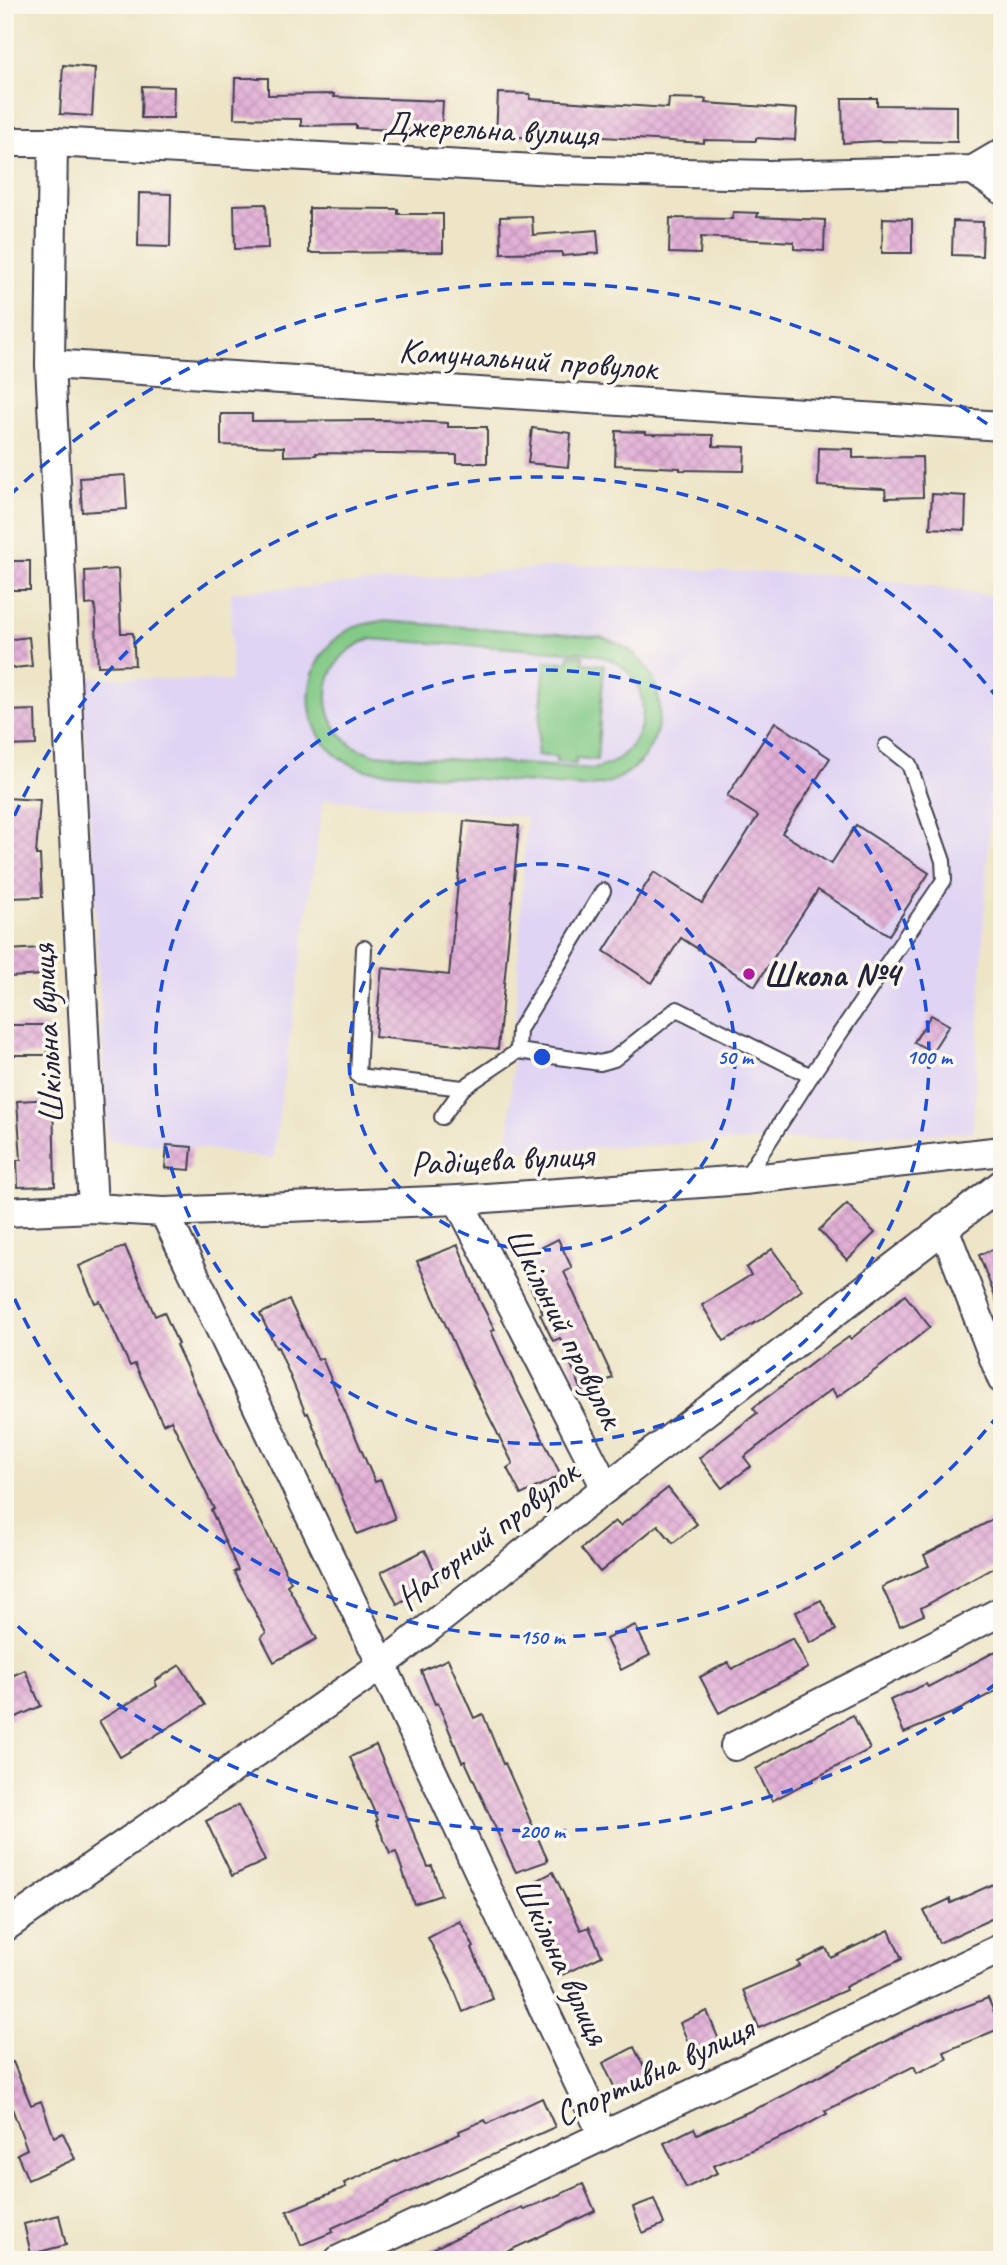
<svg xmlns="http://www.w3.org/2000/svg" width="1007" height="2265" viewBox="0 0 1007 2265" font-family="Caveat,sans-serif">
	<defs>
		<pattern id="building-cross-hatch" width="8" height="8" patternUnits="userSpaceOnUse" patternTransform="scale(1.75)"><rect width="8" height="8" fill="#e2b0d7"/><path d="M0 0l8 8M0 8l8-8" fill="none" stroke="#c297b9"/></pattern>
	</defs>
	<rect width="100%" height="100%" fill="#fbf7ec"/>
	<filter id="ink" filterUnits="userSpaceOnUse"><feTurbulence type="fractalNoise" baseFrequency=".0143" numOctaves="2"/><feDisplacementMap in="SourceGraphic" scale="14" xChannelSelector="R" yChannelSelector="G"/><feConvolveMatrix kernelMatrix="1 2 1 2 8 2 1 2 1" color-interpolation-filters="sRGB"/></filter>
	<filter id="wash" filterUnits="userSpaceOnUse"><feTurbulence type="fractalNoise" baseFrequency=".00686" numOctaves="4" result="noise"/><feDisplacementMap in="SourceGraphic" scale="28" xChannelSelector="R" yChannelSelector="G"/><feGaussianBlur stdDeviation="1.57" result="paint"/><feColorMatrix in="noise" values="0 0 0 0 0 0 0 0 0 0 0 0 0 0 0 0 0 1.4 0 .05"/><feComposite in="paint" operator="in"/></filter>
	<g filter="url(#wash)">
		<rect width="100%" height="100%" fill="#eee5c7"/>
		<!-- built -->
		<polygon fill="#e0d4f4" points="574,565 853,576 1001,597 973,1132 508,1151 526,817 323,799 273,1159 194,1147 108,1140 87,757 80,677 231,681 231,592 393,581"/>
		<!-- pitch -->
		<g fill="#81c985" stroke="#527660" stroke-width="2" fill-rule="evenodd">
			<path d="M382 621 600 637C612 641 624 645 634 654 674 689 665 754 619 778 607 785 594 786 581 787L365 770C354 766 345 762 336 755 296 722 303 658 345 632 356 625 369 623 382 621ZM369 639 587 653C600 655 612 658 623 667 653 693 648 740 615 761 609 765 601 767 594 769L373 754C366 751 358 749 352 745 325 726 319 689 338 662 345 651 357 645 369 639Z"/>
			<polygon points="569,655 583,656 583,663 604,665 597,760 576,758 576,764 556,762 556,757 537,755 545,661 568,662"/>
		</g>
		<g id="blocks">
			<!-- building -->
			<g fill="url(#building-cross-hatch)">
				<polygon points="63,65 95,68 92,116 60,114"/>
				<polygon points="235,78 268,78 268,95 334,94 334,97 443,101 441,135 409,134 409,131 356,128 356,125 301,126 301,119 234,118"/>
				<polygon points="142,86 174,87 173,118 141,118"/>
				<polygon points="498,93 530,94 530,99 668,108 669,98 706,99 705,103 797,109 795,140 756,138 756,141 704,140 704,143 587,136 587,140 496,136"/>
				<polygon points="842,98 877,98 877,105 957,106 957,142 878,141 843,143"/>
				<polygon points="139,193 171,194 170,247 138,246"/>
				<polygon points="266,204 268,248 235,249 234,205"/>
				<polygon points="309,208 398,209 398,214 443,214 443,252 309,253"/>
				<polygon points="733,212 758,213 757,217 825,220 824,251 794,249 794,242 701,237 700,254 669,253 670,218 732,219"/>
				<polygon points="532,216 533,235 597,230 599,253 562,256 562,252 501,253 500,217"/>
				<polygon points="883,218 912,219 912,253 882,253"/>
				<polygon points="953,221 983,222 982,256 952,255"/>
				<polygon points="221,414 252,414 252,421 384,420 448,423 448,427 487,427 487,463 457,463 457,455 316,453 316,455 284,456 284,447 221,445"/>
				<polygon points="532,428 571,433 568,467 528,463"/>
				<polygon points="616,431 646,432 646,434 713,435 713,446 745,447 744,471 680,470 680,468 615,465"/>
				<polygon points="819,448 853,449 853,458 922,457 923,497 886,498 885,489 818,486"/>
				<polygon points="125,475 127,509 82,512 80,478"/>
				<polygon points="932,494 966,496 965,530 930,528"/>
				<rect x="5" y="561" width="25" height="29"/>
				<polygon points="118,569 121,633 133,633 135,665 98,666 95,604 86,605 85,571"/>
				<polygon points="29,637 32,666 5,669 5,640"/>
				<polygon points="35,710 36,745 5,746 5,711"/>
				<polygon points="775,722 830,758 782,833 831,864 856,825 929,873 889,935 818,890 755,986 681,938 652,983 604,951 654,872 702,903 758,816 727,796"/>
				<polygon points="5,798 40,800 36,855 40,855 42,897 5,898"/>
				<polygon points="464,821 519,826 498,1049 375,1037 382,968 449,975"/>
				<polygon points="41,948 43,975 9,977 8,950"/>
				<polygon points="931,1015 949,1025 932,1052 914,1042"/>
				<polygon points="11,1025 47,1025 47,1055 12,1055"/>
				<polygon points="53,1099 55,1186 18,1187 17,1160 21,1160 17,1101"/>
				<polygon points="167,1145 192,1147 190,1170 165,1168"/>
				<polygon points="847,1204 875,1233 847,1260 819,1230"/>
				<polygon points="558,1239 572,1268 564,1272 613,1378 582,1391 560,1338 553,1341 540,1314 543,1313 517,1260"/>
				<polygon points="458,1245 480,1301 495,1330 491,1331 515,1384 561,1475 521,1495 507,1468 513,1464 467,1373 417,1261"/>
				<polygon points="125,1246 155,1316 164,1312 178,1344 176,1345 214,1427 291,1582 287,1585 317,1639 274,1662 261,1637 266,1633 234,1572 238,1570 211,1510 214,1509 171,1420 163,1424 135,1364 130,1366 100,1301 95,1303 79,1266"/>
				<polygon points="1002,1246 1002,1310 1000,1310 979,1255"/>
				<polygon points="772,1249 802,1290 770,1314 724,1341 702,1305 751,1275 746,1268"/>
				<polygon points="905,1295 930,1327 881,1366 837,1397 832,1389 744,1457 751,1466 722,1488 699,1458 757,1413 753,1408 816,1360 849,1337 851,1339"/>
				<polygon points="289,1300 318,1360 322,1358 375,1482 381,1480 395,1519 357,1534 308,1413 306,1414 278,1347 276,1348 260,1314"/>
				<polygon points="668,1488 697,1524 673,1543 658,1525 600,1572 581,1549 615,1521 620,1526"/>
				<polygon points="1002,1515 1002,1563 921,1608 924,1615 900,1626 882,1587 929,1566 924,1555"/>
				<polygon points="425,1550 440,1582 397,1604 381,1572"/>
				<polygon points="821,1600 836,1630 810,1643 796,1612"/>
				<polygon points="635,1625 650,1655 621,1670 606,1639"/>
				<polygon points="793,1638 808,1668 719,1713 700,1677 728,1662 732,1669"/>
				<polygon points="1002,1648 1002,1688 957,1711 904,1733 890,1700 926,1684 928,1687"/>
				<polygon points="448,1659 474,1718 483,1714 503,1764 505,1763 548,1861 516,1872 511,1862 465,1761 462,1762 438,1703 435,1704 421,1671"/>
				<polygon points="180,1665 205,1705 120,1757 99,1721 157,1686 155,1681"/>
				<polygon points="25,1670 41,1706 5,1722 5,1679"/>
				<polygon points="853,1715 870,1749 772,1801 756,1769"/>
				<polygon points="376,1745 428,1867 432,1866 441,1895 414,1904 396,1852 390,1854 376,1821 378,1820 350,1757"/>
				<polygon points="238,1805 265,1861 232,1876 206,1821"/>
				<polygon points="553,1872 581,1930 589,1927 602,1956 562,1975 523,1888"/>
				<polygon points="1002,1880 1002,1914 939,1943 924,1911 950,1899 951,1903"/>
				<polygon points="460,1921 474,1947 472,1948 493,1999 463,2012 450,1979 428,1938"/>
				<polygon points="889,1930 902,1959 845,1987 846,1990 759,2028 743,1990 800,1966 798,1962 826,1948 831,1958"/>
				<polygon points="988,1998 1001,2028 944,2052 947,2059 917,2073 914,2066 825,2111 827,2114 792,2133 713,2166 717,2173 686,2188 664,2143 694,2128 697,2134 771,2102 899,2034 929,2020"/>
				<polygon points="707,2011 721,2045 694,2057 680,2023"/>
				<polygon points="634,2047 650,2080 618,2095 603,2063"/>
				<polygon points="13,2062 31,2105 41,2101 54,2137 63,2133 75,2159 28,2180 17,2154 27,2149 5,2089 5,2065"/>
				<polygon points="542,2098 555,2127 387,2202 388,2203 332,2228 333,2232 301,2245 287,2211 346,2187 344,2183 460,2134 459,2131 485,2120 487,2124"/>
				<polygon points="583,2184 595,2211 489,2260 409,2260 522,2207 524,2210"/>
				<polygon points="654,2199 664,2224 643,2233 633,2207"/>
				<polygon points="59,2215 66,2245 31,2254 24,2224"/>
			</g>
		</g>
	</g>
	<g filter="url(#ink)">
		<use href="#blocks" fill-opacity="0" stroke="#413f50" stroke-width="2"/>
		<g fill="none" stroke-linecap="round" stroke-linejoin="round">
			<!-- service casing -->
			<g stroke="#413f50" stroke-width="18">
				<g id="service">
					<polyline points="364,948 358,1076 463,1088 518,1051 600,1063 614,1059 677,1009 811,1076"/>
					<polyline points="518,1051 519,1030 603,891"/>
					<polyline points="442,1117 463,1088"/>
					<polyline points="744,1180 811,1076 944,880 943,861 909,764 886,746"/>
				</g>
			</g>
			<!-- minor casing -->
			<g stroke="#413f50" stroke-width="32">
				<g id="minor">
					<polyline points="5,142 53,142 553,170 769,175 973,170 1002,153"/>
					<polyline points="53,142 50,364 93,1208"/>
					<polyline points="973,170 1002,190"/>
					<polyline points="50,364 1002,426"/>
					<polyline points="458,1200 606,1488"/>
					<polyline points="5,1212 93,1208 164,1212 458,1200 744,1180 1002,1151"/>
					<polyline points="164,1212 382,1665 603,2135"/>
					<polyline points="944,1228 1002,1379"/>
					<polyline points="735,1746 1002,1611"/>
					<polyline points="5,1927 382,1665 606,1488 1002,1184"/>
					<polyline points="339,2260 1002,1948"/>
				</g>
			</g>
			<!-- service -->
			<use href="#service" stroke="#fff" stroke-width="14"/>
			<!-- minor -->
			<use href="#minor" stroke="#fff" stroke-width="28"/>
		</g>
	</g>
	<!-- distance rings -->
	<g fill="none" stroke="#1d4ed8" stroke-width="3.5" stroke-dasharray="12 9">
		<circle cx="542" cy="1057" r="193"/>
		<circle cx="542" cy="1057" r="387"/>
		<path d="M999 1414A580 580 0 0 1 6 1279M6 835A580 580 0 0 1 999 700"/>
		<path d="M997 1683A774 774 0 0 1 9 1618M9 496A774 774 0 0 1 997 431"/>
	</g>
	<!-- markers -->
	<circle fill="#b5179e" stroke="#fbf7ec" stroke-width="2.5" cx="749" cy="974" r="7"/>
	<g text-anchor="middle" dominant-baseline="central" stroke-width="7" stroke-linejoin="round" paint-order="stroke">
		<!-- street labels -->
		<g font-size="35" fill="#22223b" stroke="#fbf7ec">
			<text transform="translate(490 129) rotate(3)">Джерельна вулиця</text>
			<text transform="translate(528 359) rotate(4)">Комунальний провулок</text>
			<text transform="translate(47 1034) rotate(-93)">Шкільна вулиця</text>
			<text transform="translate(502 1159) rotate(-3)">Радіщева вулиця</text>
			<text transform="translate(565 1327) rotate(63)">Шкільний провулок</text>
			<text transform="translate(487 1535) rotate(-38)">Нагорний провулок</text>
			<text transform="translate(562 1961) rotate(65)">Шкільна вулиця</text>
			<text transform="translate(654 2071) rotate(-25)">Спортивна вулиця</text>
		</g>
		<!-- poi labels -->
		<g font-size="35" font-weight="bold" fill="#22223b" stroke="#fbf7ec" text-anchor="start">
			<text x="763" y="974">Школа №4</text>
		</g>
	</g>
	<circle cx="542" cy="1057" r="10" fill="#1d4ed8" stroke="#fbf7ec" stroke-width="3.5"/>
	<g font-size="21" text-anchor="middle" font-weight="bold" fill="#1d4ed8" stroke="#fbf7ec" stroke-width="7" stroke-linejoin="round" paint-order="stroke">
		<text x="735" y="1064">50 m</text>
		<text x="929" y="1064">100 m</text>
		<text x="542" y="1644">150 m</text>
		<text x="542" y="1838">200 m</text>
	</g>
	<!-- margin -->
	<rect width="1007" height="2265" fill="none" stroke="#fbf7ec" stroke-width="28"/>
</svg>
